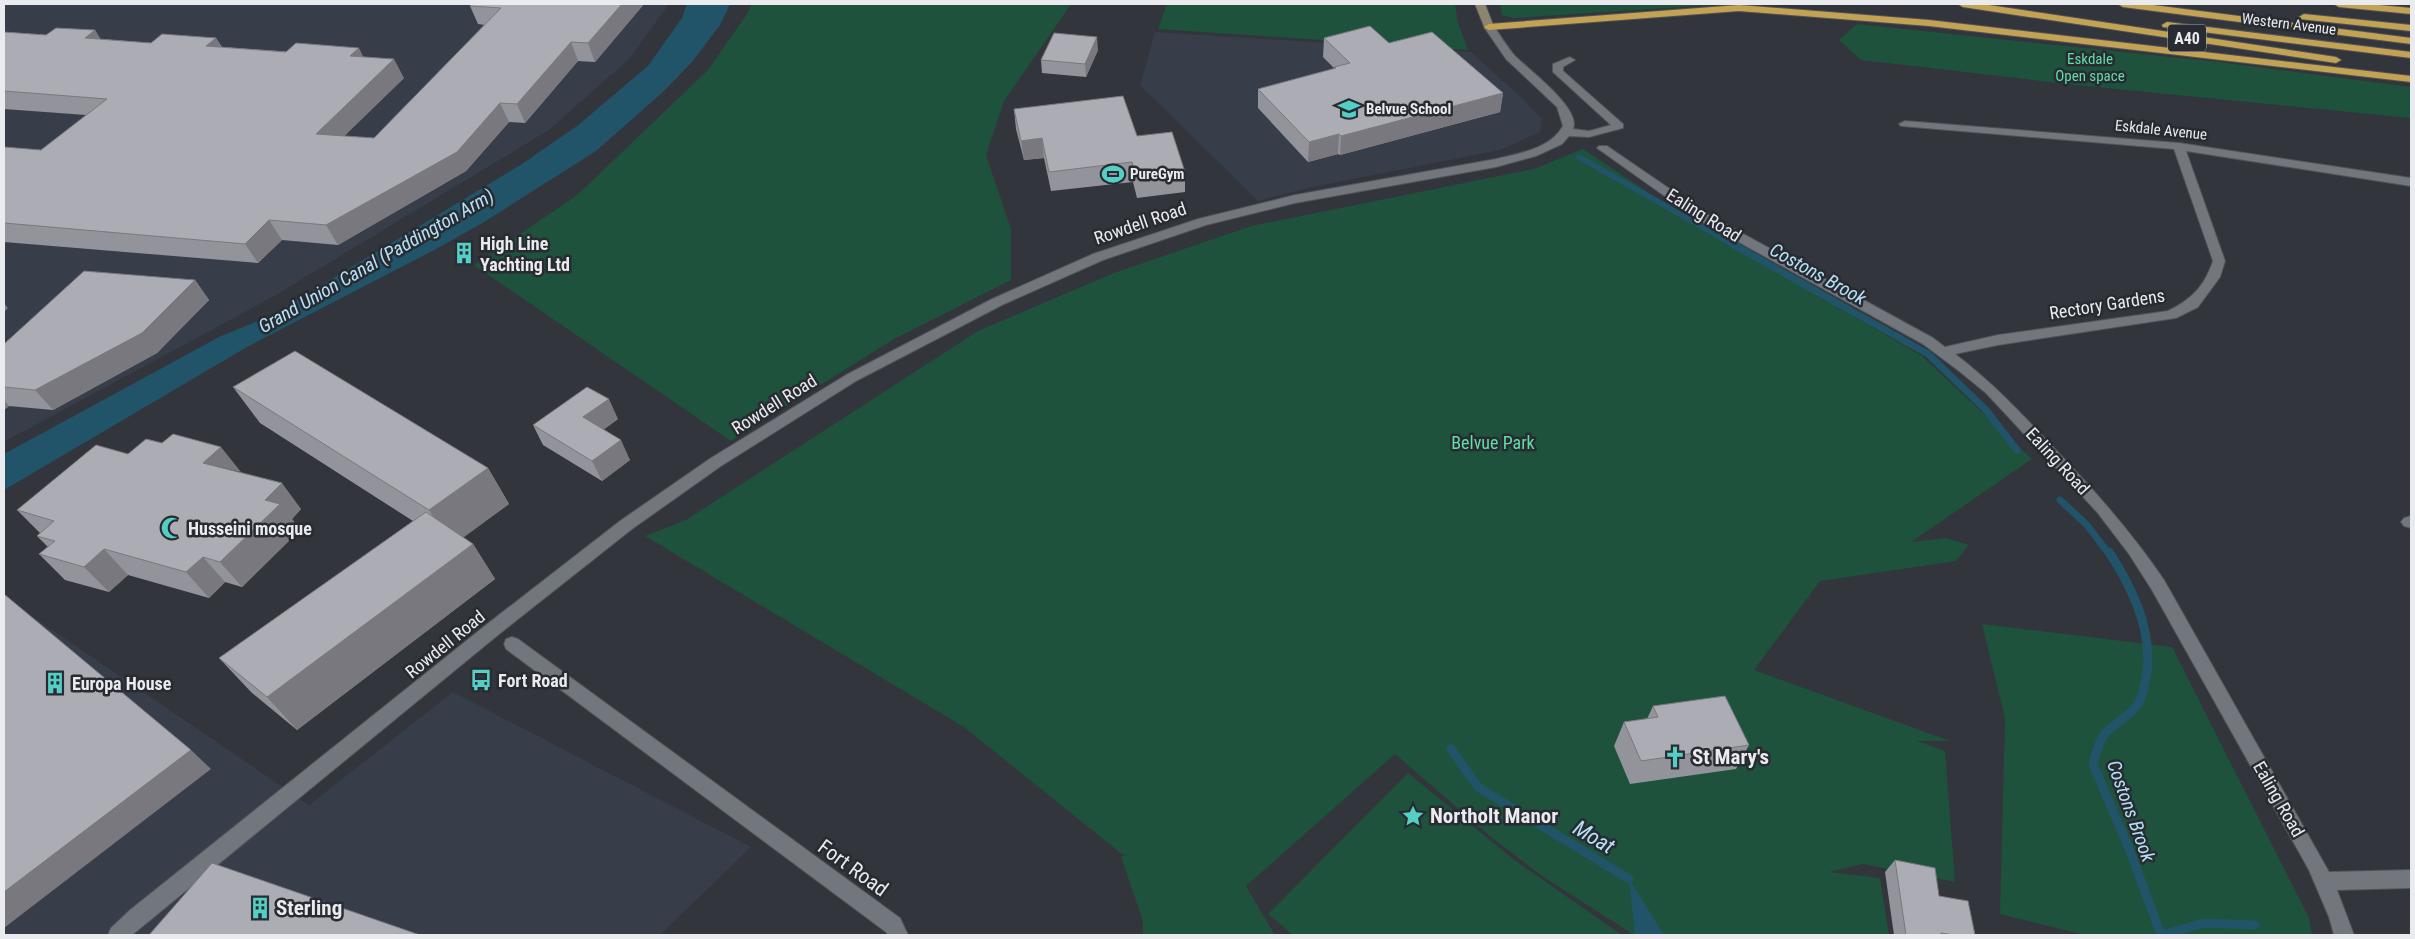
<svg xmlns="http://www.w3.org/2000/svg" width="2415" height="939" viewBox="0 0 2415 939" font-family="'Roboto Condensed',sans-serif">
	<rect width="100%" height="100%" fill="#32353b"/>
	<!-- built -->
	<g fill="#373d49">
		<polygon points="4,4 23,5 669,4 629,59 549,130 269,299 4,442"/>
		<polygon points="1155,32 1471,52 1523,99 1542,119 1540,132 1500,150 1308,188 1258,201 1140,85"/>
		<polygon points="4,597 309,805 453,692 751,847 660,935 4,935"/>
	</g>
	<!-- green -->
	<g fill="#1e523c">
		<polygon points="751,4 1071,4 1004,101 986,155 1011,229 1011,280 894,339 731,441 474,265 576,196 708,70 749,11"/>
		<polygon points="1167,4 1455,4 1458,23 1468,50 1158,29"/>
		<polygon points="1500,4 1730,4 1513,18 1502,15"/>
		<polygon points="1857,24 2218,62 2411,87 2411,118 2076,85 1861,60 1839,40"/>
		<polygon points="1583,149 1691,221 1922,356 2032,459 1911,542 1946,538 1969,545 1956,561 1820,581 1754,670 1950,741 1917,741 1945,751 1955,882 1863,864 1829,872 1880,878 1889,935 1634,935 1542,876 1490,836 1395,754 1246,886 1275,935 1143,935 1143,921 1121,857 1128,854 1123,855 964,727 645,536 686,520 978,331 1114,273 1251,226 1534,169"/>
		<polygon points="1982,624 2172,647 2309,918 2312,935 2085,935 2000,914 2005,718"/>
		<polygon points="1408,773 1513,859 1622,935 1293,935 1268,914"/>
	</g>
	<!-- water -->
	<g fill="#225469">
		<polygon points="687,4 730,4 720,25 692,62 664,91 596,151 484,222 438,248 247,347 4,490 4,454 219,337 272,315 522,164 577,126 648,66 682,18"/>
		<polygon points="1629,879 1664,935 1635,935"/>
	</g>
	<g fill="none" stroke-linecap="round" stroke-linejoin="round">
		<!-- stream-far2 -->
		<polyline stroke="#225469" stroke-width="5.5" points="1579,157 1736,246"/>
		<!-- stream-far1 -->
		<g stroke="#225469" stroke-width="7">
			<polyline points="1734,245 1928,354 1985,409 2017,450"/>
			<polyline points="2060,500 2087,525 2109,554"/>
		</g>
		<!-- stream -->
		<g stroke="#225469" stroke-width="9">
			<path d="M2109 552C2134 590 2157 640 2144 686 2143 692 2141 699 2138 704 2130 717 2113 723 2104 735 2098 743 2096 754 2093 764L2130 851 2161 935"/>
			<polyline points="1451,749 1478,787 1629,879"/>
			<polyline points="2162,935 2204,923 2255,925"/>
		</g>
		<!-- street casing -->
		<g stroke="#505357" stroke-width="2">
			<g id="street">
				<path d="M1489 24 1493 25C1500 35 1507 47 1515 56 1529 70 1582 109 1573 129L1589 131 1611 125 1553 72V64L1570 57 1575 60 1563 67V71L1623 124V128L1589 137 1569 136 1562 144 1536 156 1496 167 1295 203 1206 225 1103 260 1002 305 856 381 721 466 632 529 498 635 132 935H108L111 928 130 910 486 625 620 521 711 458 846 375 992 299 1093 254 1198 219 1295 195 1496 159C1520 153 1550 149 1563 126L1557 107 1506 59 1484 27Z"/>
				<path d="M1905 121 2179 143 2411 178V186L2186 151 2225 261 2220 277 2198 307 2176 318 1998 345 1955 354C1991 381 2021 413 2052 446 2093 489 2130 530 2164 580L2329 872 2411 870V888L2337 890 2354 935H2334L2329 917 2309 870 2152 590 2129 554 2097 512 1986 393 1959 371 1923 344 1697 219 1597 148 1599 146H1607L1705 213 1933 338 1945 347 1998 335 2168 311C2192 299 2204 287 2213 261L2174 149 1901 126 1899 124Z"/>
				<polygon points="2411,516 2411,528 2404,526 2401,522 2404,518"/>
				<polygon points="512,637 518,639 900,918 908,935 888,935 886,932 506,649 504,644 506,639"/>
			</g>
		</g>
		<!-- secondary casing -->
		<g stroke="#505357" stroke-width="2">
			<polygon id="secondary" points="1475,4 1485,4 1494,27 1493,29 1485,29"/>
		</g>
		<!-- highway casing -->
		<g stroke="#505357" stroke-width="2">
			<g id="highway">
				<polygon points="1958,4 1982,4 2336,57 2341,60 2336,63 1963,7"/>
				<polygon points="2118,4 2145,4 2411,38 2411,44 2123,7"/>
				<polygon points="2334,4 2368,4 2411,8 2411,14 2339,7"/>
				<polygon points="1739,5 1929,20 2411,76 2411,82 1929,26 1739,11 1489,30 1484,27 1489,24"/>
				<polygon points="2304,14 2411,25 2411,31 2300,19 2299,17"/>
				<polygon points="2167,22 2411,52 2411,58 2163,27 2162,25"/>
			</g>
		</g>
		<!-- street -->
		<use href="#street" fill="#72767d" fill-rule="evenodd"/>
		<!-- secondary -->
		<use href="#secondary" fill="#8a8470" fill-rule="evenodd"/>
		<!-- highway -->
		<use href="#highway" fill="#c3a353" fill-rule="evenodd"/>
	</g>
	<!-- wall -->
	<g fill="#93949b">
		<polygon points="644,4 595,62 578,61 525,123 509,122 466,171 338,245 282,240 258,263 4,242 4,147 41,150 86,115 4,109 4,32 46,35 95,30 100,39 151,43 216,38 222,47 363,57 404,78 344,136 374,138 485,25 478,24 470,6"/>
		<polygon points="1324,38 1389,43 1503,93 1500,112 1340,155 1338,154 1308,162 1258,108 1258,89 1334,69 1334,68 1323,57"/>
		<polygon points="1098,50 1086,77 1042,73 1041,60"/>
		<polygon points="1014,109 1185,172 1185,192 1137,198 1133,182 1051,191 1044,158 1024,160 1016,129"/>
		<polygon points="195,280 209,300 157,353 53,410 9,406 4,410 4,344"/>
		<polygon points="233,387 488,468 509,504 463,537 473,544 495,579 297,730 251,692 219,658 413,521 260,423"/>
		<polygon points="618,419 603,430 630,460 602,481 543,445 533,425"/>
		<polygon points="128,454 240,473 301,509 292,519 300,530 242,587 225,582 209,598 128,575 109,592 65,580 39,554 48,547 37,536 40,533 17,510"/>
		<polygon points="1653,706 1749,745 1736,769 1630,784 1614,746 1624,722 1647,719"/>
		<polygon points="1895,860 1939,896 1975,935 1894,935 1885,872"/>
	</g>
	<!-- shaded-wall -->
	<g fill="#78787e">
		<polygon points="622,4 644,4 595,62 588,43"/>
		<polygon points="95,30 107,49 85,38"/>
		<polygon points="1097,37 1098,50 1086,77 1085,64"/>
		<polygon points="216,38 227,57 206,46"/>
		<polygon points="571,42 578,61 525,123 517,104"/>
		<polygon points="359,48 368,67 350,56"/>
		<polygon points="394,59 404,78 327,153 316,134"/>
		<polygon points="1503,93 1500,112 1340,155 1341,136"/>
		<polygon points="500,103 509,122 466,171 338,245 326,225"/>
		<polygon points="1339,134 1338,154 1308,162 1309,142"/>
		<polygon points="1042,138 1044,158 1024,160 1021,141"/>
		<polygon points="269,220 282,240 258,263 245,244"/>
		<polygon points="195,280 209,300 157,353 53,410 35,390"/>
		<polygon points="4,303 8,308 4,312"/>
		<polygon points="609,399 618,419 593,437 583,417"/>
		<polygon points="4,400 9,406 4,410"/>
		<polygon points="621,440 630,460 602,481 592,461"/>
		<polygon points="221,447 241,472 203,463"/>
		<polygon points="488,468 509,504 452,546 429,510"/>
		<polygon points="282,483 301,509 292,519 300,530 242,587 220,562 265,500"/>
		<polygon points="473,544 495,579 297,730 267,697"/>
		<polygon points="104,549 128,575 109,592 84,567"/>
		<polygon points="203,557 225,582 209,598 186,572"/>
		<polygon points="191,750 211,769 4,928 4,892"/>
	</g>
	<!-- building -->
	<g fill="#abacb4" stroke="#78787e">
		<polygon points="472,4 622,4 588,43 571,42 517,104 500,103 457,152 326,225 269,220 245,244 4,223 4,147 41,150 107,99 4,91 4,32 46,35 56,28 95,30 85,38 151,43 162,34 216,38 206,46 286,52 296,43 359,48 350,56 394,59 316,134 374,138 501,8 470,6"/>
		<polygon points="1370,26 1389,43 1432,32 1503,93 1341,136 1339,134 1309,142 1258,89 1336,68 1334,67 1350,63 1324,38"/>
		<polygon points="1054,33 1097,37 1085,64 1041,60"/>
		<polygon points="1123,96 1137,136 1172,132 1185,172 1136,178 1132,162 1049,172 1042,138 1021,141 1014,109"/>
		<polygon points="84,271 195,280 142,333 35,390 4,387 4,344"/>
		<polygon points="295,351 488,468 429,510 233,387"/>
		<polygon points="587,387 609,399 583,417 621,440 592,461 533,425"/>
		<polygon points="173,434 221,447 203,463 282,483 265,500 280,504 220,562 203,557 186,572 104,549 84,567 39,554 55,541 37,536 54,521 17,510 96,445 128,454 146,439 162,443"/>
		<polygon points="426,512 473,544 267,697 219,658"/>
		<polygon points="4,594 191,750 4,892"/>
		<polygon points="1725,696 1749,745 1641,761 1624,722 1658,717 1653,706"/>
		<polygon points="1895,860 1935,868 1939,896 1968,901 1975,935 1954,935 1941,933 1941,935 1906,935"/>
		<polygon points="212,863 420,935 149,935"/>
	</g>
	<!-- icons -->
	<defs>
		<g id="school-bare" transform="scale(1.725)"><path d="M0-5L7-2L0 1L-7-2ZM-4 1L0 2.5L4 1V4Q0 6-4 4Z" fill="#55cec5" stroke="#282b31" stroke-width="2.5" paint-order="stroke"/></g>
		<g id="stadium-bare" transform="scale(1.725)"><path d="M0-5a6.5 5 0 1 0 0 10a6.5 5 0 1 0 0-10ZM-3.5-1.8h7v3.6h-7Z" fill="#55cec5" stroke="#282b31" stroke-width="2.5" paint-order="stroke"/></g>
		<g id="building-bare" transform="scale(1.725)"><path d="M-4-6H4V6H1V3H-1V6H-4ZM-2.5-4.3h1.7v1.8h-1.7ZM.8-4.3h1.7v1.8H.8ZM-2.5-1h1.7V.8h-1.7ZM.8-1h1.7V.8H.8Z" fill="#55cec5" stroke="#282b31" stroke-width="2.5" paint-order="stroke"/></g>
		<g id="mosque-bare" transform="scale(1.725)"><path d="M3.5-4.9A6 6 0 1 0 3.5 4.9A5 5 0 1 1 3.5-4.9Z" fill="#55cec5" stroke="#282b31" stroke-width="2.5" paint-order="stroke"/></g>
		<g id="bus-bare" transform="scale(1.725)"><path d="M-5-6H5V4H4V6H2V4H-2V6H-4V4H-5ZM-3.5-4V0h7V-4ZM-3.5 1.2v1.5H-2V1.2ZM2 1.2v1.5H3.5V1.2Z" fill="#55cec5" stroke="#282b31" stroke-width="2.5" paint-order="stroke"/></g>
		<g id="church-bare" transform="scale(1.725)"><path d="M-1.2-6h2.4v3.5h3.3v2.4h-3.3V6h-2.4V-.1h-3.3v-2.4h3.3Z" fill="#55cec5" stroke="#282b31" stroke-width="2.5" paint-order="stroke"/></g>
		<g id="sight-bare" transform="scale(1.725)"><path d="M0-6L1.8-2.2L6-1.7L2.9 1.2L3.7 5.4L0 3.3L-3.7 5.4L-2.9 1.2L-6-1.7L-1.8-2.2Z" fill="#55cec5" stroke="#282b31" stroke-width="2.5" paint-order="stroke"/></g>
	</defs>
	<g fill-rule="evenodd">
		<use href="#school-bare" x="1349" y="109"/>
		<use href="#stadium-bare" x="1113" y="174"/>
		<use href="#building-bare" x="464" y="253"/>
		<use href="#mosque-bare" x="172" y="528"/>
		<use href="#bus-bare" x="481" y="680"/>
		<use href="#building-bare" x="55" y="683"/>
		<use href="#church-bare" x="1675" y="757"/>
		<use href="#sight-bare" x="1413" y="816"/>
		<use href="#building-bare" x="260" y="908"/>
	</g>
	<g text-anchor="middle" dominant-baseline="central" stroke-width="5" stroke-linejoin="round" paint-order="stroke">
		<!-- far-street labels -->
		<g font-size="15" fill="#e9ebef" stroke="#282b31">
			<text transform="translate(2289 24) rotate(7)">Western Avenue</text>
			<text transform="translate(2161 130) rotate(6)">Eskdale Avenue</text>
		</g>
		<!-- far-park labels -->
		<g font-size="15" fill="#61dda8" stroke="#282b31">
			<text x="2090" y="59">Eskdale<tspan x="2090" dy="17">Open space</tspan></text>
		</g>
		<!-- far-poi labels -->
		<g font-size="15" font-weight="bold" fill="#e9ebef" stroke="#282b31" text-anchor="start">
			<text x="1366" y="109">Belvue School</text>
			<text x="1130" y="174">PureGym</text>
		</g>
		<!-- shield labels -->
		<rect fill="#282b31" stroke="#afb1b6" stroke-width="1" x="2168" y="24.5" width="38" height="27" rx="4"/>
		<g font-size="16" font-weight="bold" fill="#e9ebef">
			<text x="2187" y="38">A40</text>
		</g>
		<!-- street labels -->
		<g font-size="18" fill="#e9ebef" stroke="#282b31">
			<text transform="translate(1704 215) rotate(32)">Ealing Road</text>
			<text transform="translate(1140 223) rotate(-19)">Rowdell Road</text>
			<text transform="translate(2107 304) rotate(-9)">Rectory Gardens</text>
			<text transform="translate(774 404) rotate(-32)">Rowdell Road</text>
			<text transform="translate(2058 461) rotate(47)">Ealing Road</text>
			<text transform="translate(445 644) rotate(-39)">Rowdell Road</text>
			<text transform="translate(2279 799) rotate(60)">Ealing Road</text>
		</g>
		<!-- poi labels -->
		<g font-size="18" font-weight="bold" fill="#e9ebef" stroke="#282b31" text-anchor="start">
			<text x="480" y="243">High Line<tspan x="480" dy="21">Yachting Ltd</tspan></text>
			<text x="188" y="528">Husseini mosque</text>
			<text x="498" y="680">Fort Road</text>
			<text x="72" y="683">Europa House</text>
		</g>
		<!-- park labels -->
		<g font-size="18" fill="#61dda8" stroke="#282b31">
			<text x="1493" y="442">Belvue Park</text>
		</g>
		<!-- water labels -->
		<g font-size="19" font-style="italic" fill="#b5e1f7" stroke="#282b31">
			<text transform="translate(376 261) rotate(-30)">Grand Union Canal (Paddington Arm)</text>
			<text transform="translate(1818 274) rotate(29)">Costons Brook</text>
			<text transform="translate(2131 811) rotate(70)">Costons Brook</text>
		</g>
		<!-- near-poi labels -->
		<g font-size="21" font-weight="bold" fill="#e9ebef" stroke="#282b31" text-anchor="start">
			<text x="1692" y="757">St Mary's</text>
			<text x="1430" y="816">Northolt Manor</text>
			<text x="276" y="908">Sterling</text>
		</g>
		<!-- near-street labels -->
		<g font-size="21" fill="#e9ebef" stroke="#282b31">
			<text transform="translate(853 868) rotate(36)">Fort Road</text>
		</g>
		<!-- near-water labels -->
		<g font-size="22" font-style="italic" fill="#b5e1f7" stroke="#282b31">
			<text transform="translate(1594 837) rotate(31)">Moat</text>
		</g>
	</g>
	<!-- border -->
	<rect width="2415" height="939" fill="none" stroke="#e9ebef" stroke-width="10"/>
</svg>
